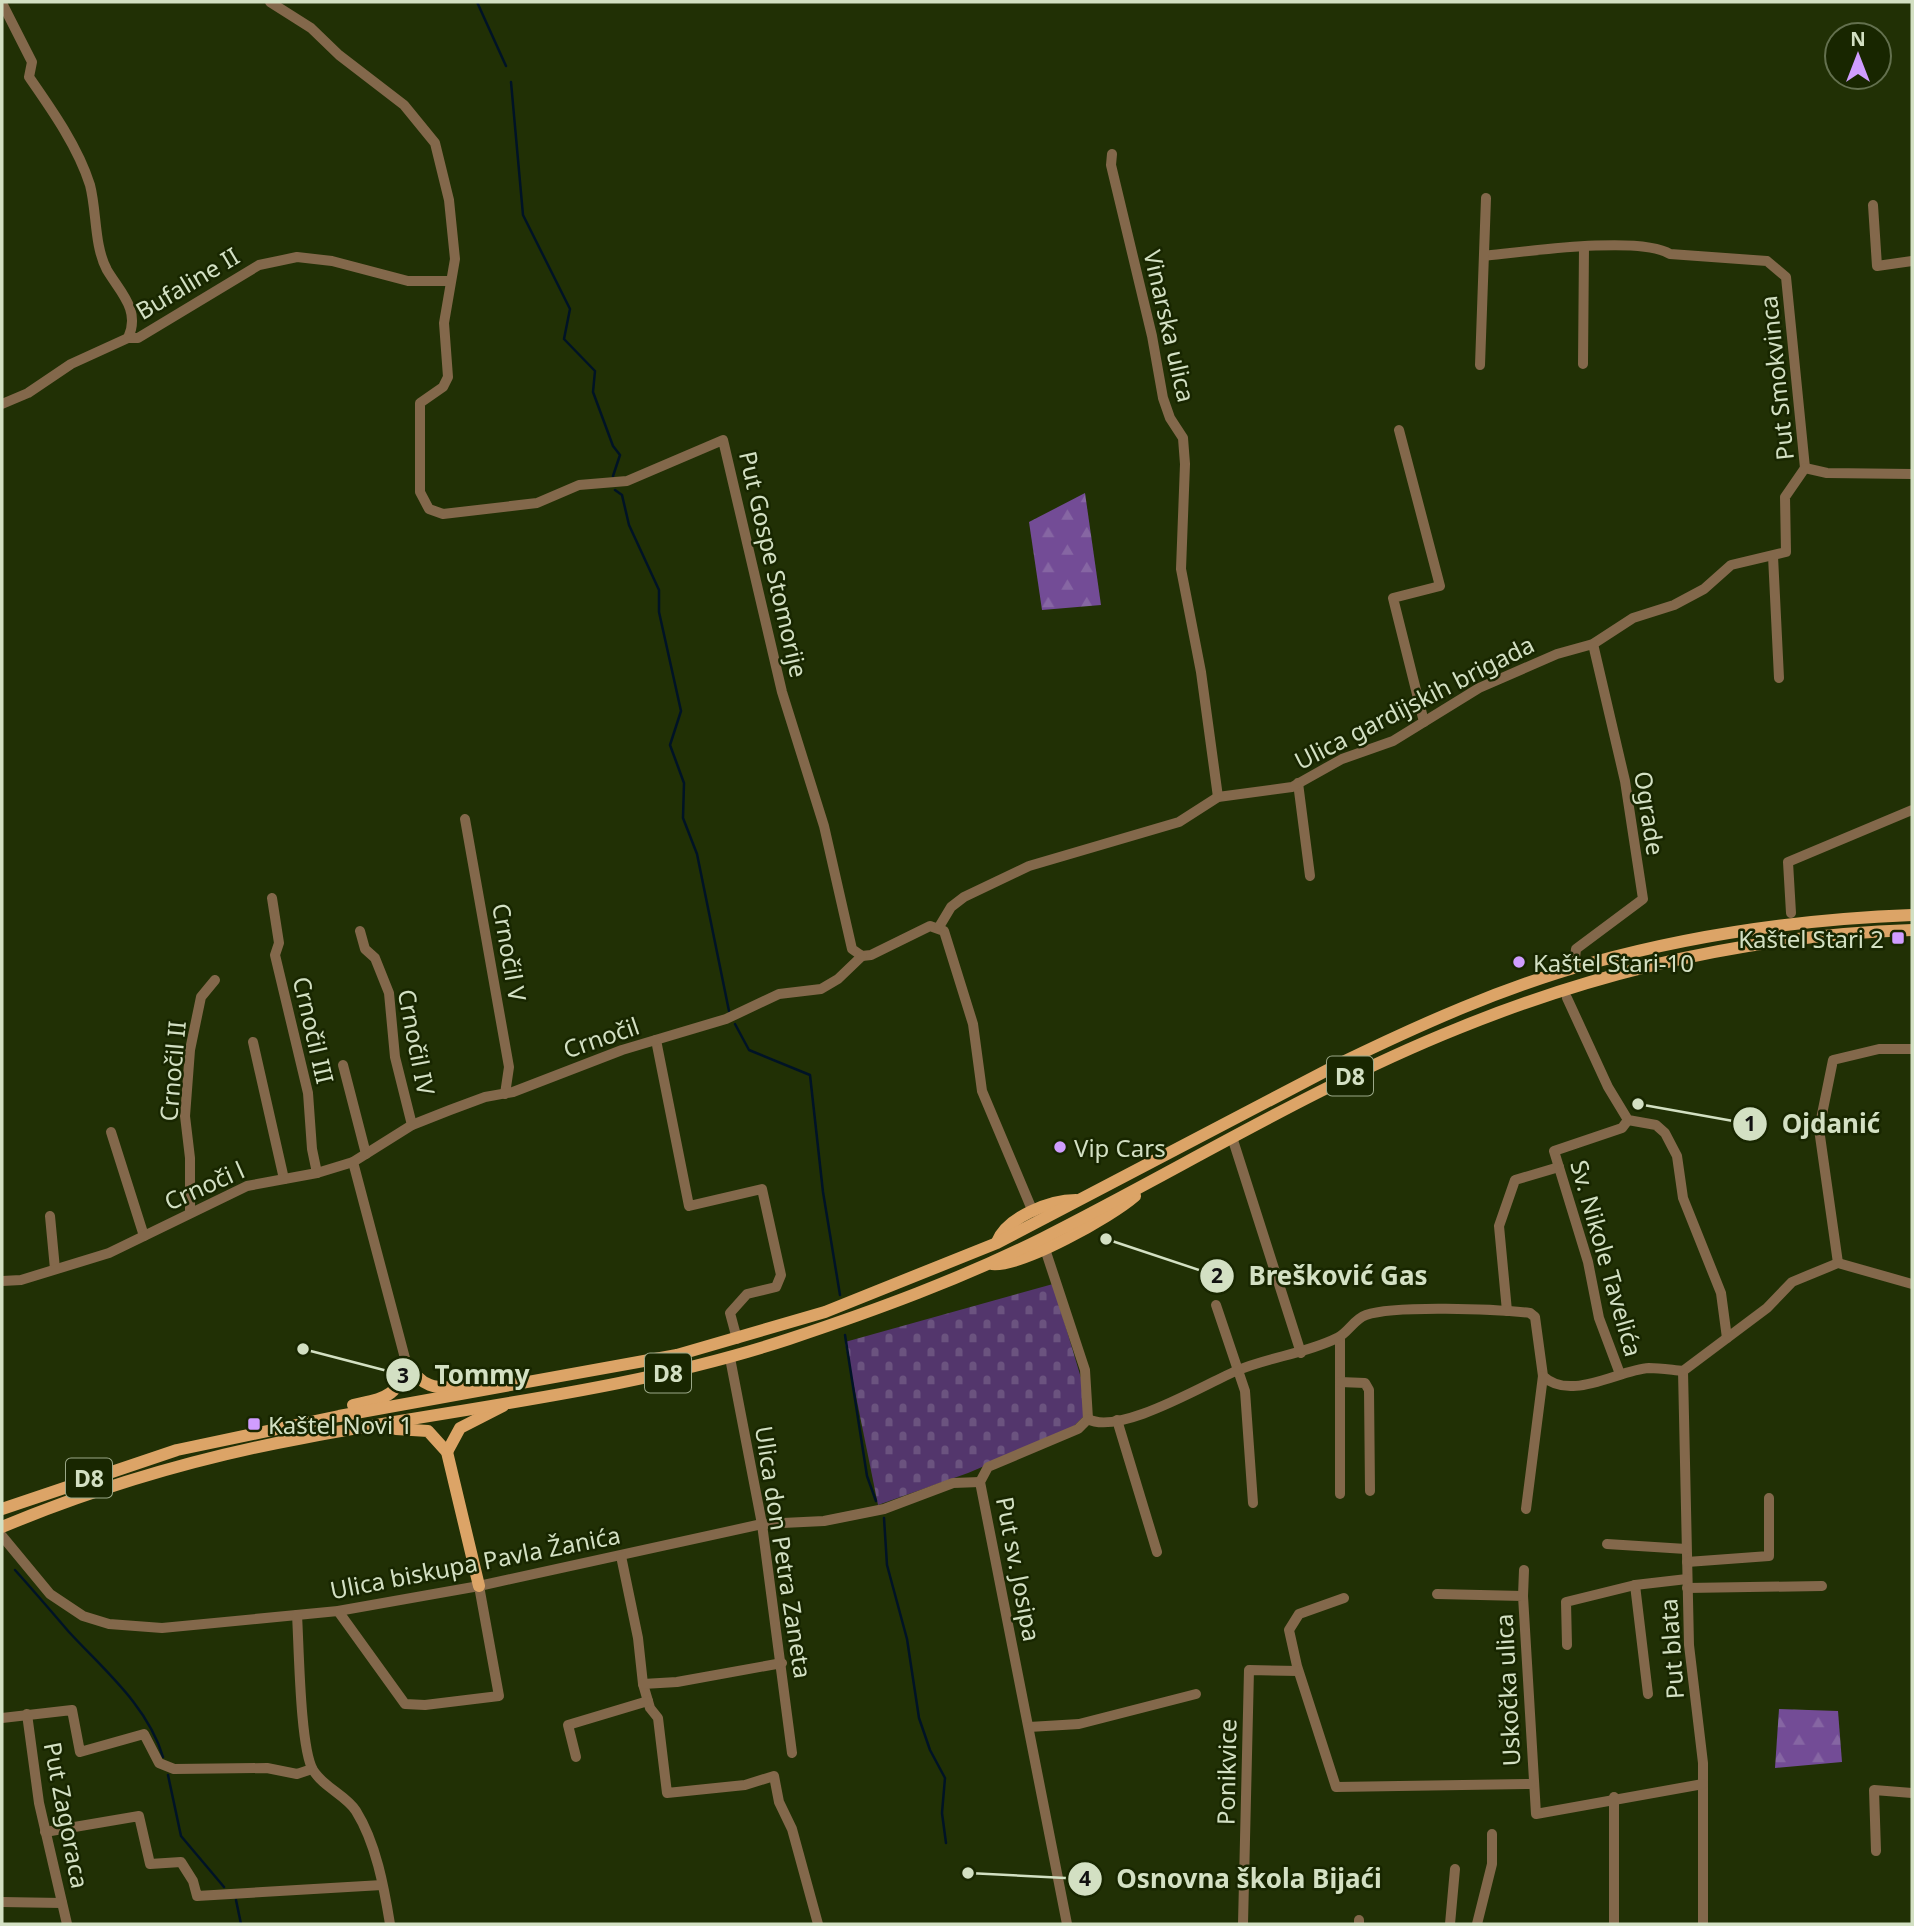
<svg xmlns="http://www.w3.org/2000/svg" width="1914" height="1926" viewBox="0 0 1914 1926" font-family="'Noto Sans',sans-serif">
	<defs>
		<pattern id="forest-firs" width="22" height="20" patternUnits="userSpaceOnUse" patternTransform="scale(1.75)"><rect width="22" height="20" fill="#734c96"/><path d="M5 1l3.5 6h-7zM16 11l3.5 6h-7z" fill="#8666a3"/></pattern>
		<pattern id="cemetery-stones" width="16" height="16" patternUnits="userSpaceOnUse" patternTransform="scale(1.75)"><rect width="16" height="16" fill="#53366c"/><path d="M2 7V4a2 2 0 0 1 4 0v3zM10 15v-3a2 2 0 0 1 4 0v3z" fill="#6b537f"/></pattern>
	</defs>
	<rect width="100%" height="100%" fill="#213005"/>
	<!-- forest -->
	<g fill="url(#forest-firs)">
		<polygon points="1085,493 1101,605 1042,610 1029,522"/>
		<polygon points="1779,1709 1838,1711 1842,1762 1775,1768"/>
	</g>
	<!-- cemetery -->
	<polygon fill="url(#cemetery-stones)" points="1053,1284 1084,1388 1085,1415 1071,1429 968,1473 878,1505 845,1342"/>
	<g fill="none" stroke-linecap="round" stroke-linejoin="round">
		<!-- stream -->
		<g stroke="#001326" stroke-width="2.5">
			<polyline points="477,2 506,66"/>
			<polyline points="511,82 523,215 570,309 564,339 595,371 593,392 613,446 620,455 613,476"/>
			<polyline points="615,490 622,495 629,525 659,590 659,612 681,711 670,745 684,783 683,818 697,854 729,1011"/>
			<polyline points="735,1024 749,1050 810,1075 823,1192 840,1295"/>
			<polyline points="845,1335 867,1476 876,1501"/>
			<polyline points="884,1518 887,1565 907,1639 919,1718 930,1750 945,1778 942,1813 946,1843"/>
			<path d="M15 1570C33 1590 51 1611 69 1632 103 1669 148 1706 163 1757"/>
			<polyline points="168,1775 181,1836 224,1887"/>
			<polyline points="236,1900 241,1924"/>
		</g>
		<!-- minor -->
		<g stroke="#83684b" stroke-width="10">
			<polyline points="270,2 311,28 339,55 404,105 435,143 449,200 455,259 444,323 448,377 443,387 420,403 420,492 429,509 443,514 537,503 579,485 627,481 723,440 782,692 824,826 852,949 862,956 871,955 930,926 944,931 973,1024 982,1091 1033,1212"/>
			<path d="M2 3 32 62 29 77C52 110 78 147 90 185 97 212 94 246 107 270 120 292 141 310 128 338"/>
			<polyline points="1112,154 1111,165 1152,336 1163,398 1170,418 1183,438 1185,464 1181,569 1201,672 1218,797"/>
			<polyline points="1873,205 1877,266 1912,261"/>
			<path d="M1484 256C1523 252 1640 235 1670 254L1767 261 1786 277 1805 468"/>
			<polyline points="1583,364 1584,247"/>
			<polyline points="1480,365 1486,198"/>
			<polyline points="2,404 28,393 71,364 128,338 138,338 259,265 297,257 332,261 408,281 450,281"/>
			<polyline points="1399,430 1440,586 1393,598 1424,722"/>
			<polyline points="1805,468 1827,473 1912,474"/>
			<polyline points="1773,556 1779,678"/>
			<polyline points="1298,783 1310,876"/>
			<polyline points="465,819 509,1067 505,1094"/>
			<polyline points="272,898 279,943 275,955 308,1093 312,1149 317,1173"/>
			<polyline points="1791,913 1788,862 1912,810"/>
			<polyline points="939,927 951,907 964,897 1029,866 1179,822 1218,797 1292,787 1342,759 1393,741 1479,688 1557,654 1593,644 1633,618 1674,605 1704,589 1731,565 1786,552 1785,497 1805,468"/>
			<polyline points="360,931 365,949 375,958 389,993 395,1057 412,1125"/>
			<polyline points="1575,958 1576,949 1643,899 1625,781 1593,644"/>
			<polyline points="1567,998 1608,1087 1628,1120 1656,1125 1665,1133 1677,1156 1683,1198 1721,1293 1727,1338"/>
			<polyline points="656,1040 689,1206 762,1189 781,1275 776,1287 747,1294 730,1313 737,1339"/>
			<polyline points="253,1042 284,1179"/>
			<polyline points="343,1065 366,1154"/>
			<polyline points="111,1132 144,1236"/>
			<polyline points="1232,1137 1301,1353"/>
			<polyline points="353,1162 406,1362"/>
			<polyline points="190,1213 190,1158 185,1116 190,1050 201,997 215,980"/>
			<polyline points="50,1216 55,1269"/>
			<polyline points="1045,1249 1085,1370 1088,1419 1078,1429 988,1467 980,1482 1067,1924"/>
			<polyline points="1838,1263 1819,1129 1833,1060 1879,1049 1912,1049"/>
			<polyline points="2,1281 21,1280 109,1253 247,1186 317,1173 353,1162 412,1125 450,1110 485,1097 513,1092 622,1050 726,1019 779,994 821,989 838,979 862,956"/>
			<polyline points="1216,1305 1245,1391 1253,1503"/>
			<polyline points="1507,1311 1499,1226 1515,1180 1559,1167"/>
			<polyline points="1340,1337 1340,1494"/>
			<polyline points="730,1358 762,1524 792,1753"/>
			<polyline points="1683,1371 1689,1645 1703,1763 1703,1924"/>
			<polyline points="1683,1371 1767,1308 1792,1282 1838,1263 1912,1284"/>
			<polyline points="1620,1374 1599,1318 1588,1262 1554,1151 1622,1128 1628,1120"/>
			<polyline points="1340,1382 1365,1383 1369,1390 1370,1491"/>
			<path d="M1088 1419C1119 1436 1205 1384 1236 1371 1268 1357 1305 1354 1337 1338 1348 1333 1354 1319 1366 1315 1394 1305 1496 1309 1530 1313L1535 1317 1543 1376C1570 1402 1618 1370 1649 1368 1660 1368 1672 1370 1683 1371"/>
			<polyline points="1117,1420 1157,1552"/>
			<polyline points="1526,1509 1543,1376"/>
			<polyline points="2,1536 50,1594 83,1616 109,1624 162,1628 338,1611 479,1586 762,1524 824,1521 884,1509 953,1483 980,1482"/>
			<polyline points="1607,1544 1686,1549"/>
			<polyline points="621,1556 638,1638 643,1684 650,1708 658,1718 667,1793 745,1785 774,1776 779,1802 792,1829 818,1924"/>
			<polyline points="1687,1562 1769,1556 1769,1498"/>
			<polyline points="1635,1585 1648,1694"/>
			<polyline points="1687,1588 1822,1586"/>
			<polyline points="1437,1594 1523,1596 1536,1814 1703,1784"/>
			<polyline points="1523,1596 1524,1570"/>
			<polyline points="1344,1598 1299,1614 1289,1630 1297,1666 1336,1787 1532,1784"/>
			<polyline points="338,1611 405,1704 425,1705 499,1696 479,1586"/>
			<path d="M297 1615C299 1646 300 1748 313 1770 324 1788 346 1795 356 1811 376 1843 384 1887 390 1924"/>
			<polyline points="1567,1645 1566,1602 1635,1585 1687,1579"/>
			<polyline points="643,1684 677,1682 782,1663"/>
			<polyline points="27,1714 39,1803 67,1924"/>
			<polyline points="2,1718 72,1710 80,1752 144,1734 159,1763 174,1769 267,1768 297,1774 312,1769"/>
			<polyline points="1029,1727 1079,1724 1196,1694"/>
			<polyline points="576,1757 568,1725 648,1701"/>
			<polyline points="1614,1797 1614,1924"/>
			<polyline points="45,1832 139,1816 150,1864 181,1862 193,1881 197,1896 382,1885"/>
			<polyline points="1876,1851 1874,1790 1912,1793"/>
			<polyline points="2,1902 62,1903"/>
			<polyline points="1359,1920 1359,1924"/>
			<polyline points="1243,1924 1249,1670 1298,1671"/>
			<polyline points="1450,1924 1455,1869"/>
			<polyline points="1477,1924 1492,1864 1492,1834"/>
		</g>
		<!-- major -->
		<g stroke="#dca467" stroke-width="12">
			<path d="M997 1242C1007 1217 1050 1200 1076 1200"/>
			<path d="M992 1264C1022 1267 1111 1217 1135 1196"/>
			<path d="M406 1362C421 1387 435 1390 463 1386"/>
			<path d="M353 1405C384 1398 399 1398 406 1362"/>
			<polyline points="396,1429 428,1431 447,1452 479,1586"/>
			<polyline points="447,1452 460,1428 503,1406"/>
			<path d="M2 1509 177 1450 339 1416 677 1355 825 1312 997 1243 1339 1064C1421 1024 1504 987 1591 963 1696 934 1804 919 1912 915"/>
			<path d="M2 1527C98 1487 200 1457 303 1438 465 1407 631 1391 789 1339 876 1310 961 1279 1043 1238 1182 1168 1314 1086 1459 1028 1604 969 1756 935 1912 930"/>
		</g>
	</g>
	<!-- markers -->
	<g fill="#d09dff" stroke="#182600" stroke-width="2.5">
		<rect x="1891" y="931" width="14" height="14" rx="3.5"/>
		<circle cx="1519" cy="962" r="7"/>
		<circle cx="1060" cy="1147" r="7"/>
		<rect x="247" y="1417" width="14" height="14" rx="3.5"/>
	</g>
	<g text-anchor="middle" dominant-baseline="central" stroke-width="5" stroke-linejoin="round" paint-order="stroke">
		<!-- shield labels -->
		<g fill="#182600" stroke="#9ba888" stroke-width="2">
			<rect x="1327" y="1056.5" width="46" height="39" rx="5"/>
			<rect x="645" y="1353.5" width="46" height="39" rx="5"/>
			<rect x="66" y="1458.5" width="46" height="39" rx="5"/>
		</g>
		<g font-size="23" font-weight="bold" fill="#d3e0c3">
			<text x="1350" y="1076">D8</text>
			<text x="668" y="1373">D8</text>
			<text x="89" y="1478">D8</text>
		</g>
		<!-- street labels -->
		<g font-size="24" fill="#d3e0c3" stroke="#182600">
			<text transform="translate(187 283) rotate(-31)">Bufaline II</text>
			<text transform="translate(1170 326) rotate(77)">Vinarska ulica</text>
			<text transform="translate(1776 378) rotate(-96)">Put Smokvinca</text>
			<text transform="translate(774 564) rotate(77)">Put Gospe Stomorije</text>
			<text transform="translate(1414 702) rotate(-27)">Ulica gardijskih brigada</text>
			<text transform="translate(1650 813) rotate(81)">Ograde</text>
			<text transform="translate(510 952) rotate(80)">Crnočil V</text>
			<text transform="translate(314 1030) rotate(77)">Crnočil III</text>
			<text transform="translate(601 1037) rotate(-19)">Crnočil</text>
			<text transform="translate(417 1042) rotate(79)">Crnočil IV</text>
			<text transform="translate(172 1071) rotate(-85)">Crnočil II</text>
			<text transform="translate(204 1185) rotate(-24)">Crnoči l</text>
			<text transform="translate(1607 1258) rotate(74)">Sv. Nikole Tavelića</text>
			<text transform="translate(784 1552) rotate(81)">Ulica don Petra Zaneta</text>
			<text transform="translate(475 1562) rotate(-11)">Ulica biskupa Pavla Žanića</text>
			<text transform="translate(1019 1569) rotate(79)">Put sv. Josipa</text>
			<text transform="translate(1671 1649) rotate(-94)">Put blata</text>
			<text transform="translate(1507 1690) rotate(-93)">Uskočka ulica</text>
			<text transform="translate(1226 1772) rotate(-89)">Ponikvice</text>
			<text transform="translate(67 1815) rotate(79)">Put Zagoraca</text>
		</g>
		<!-- poi labels -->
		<g font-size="24" fill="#d3e0c3" stroke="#182600" text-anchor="start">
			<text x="1884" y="938" text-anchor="end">Kaštel Stari 2</text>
			<text x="1533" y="962">Kaštel Stari-10</text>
			<text x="1074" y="1147">Vip Cars</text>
			<text x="268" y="1424">Kaštel Novi 1</text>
		</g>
	</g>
	<!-- callouts -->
	<path fill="none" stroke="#d3e0c3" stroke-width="2.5" d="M1638 1104L1750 1124M1106 1239L1217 1276M303 1349L403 1375M968 1873L1085 1879"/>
	<g fill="#d3e0c3" stroke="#182600" stroke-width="2.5">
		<circle cx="1638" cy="1104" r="7"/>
		<circle cx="1106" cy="1239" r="7"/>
		<circle cx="303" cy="1349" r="7"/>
		<circle cx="968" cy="1873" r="7"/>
		<circle cx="1750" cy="1124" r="18"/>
		<circle cx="1217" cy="1276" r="18"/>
		<circle cx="403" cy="1375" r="18"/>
		<circle cx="1085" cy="1879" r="18"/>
	</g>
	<g font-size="21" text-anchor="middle" font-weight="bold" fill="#111">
		<text x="1750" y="1131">1</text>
		<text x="1217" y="1283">2</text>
		<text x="403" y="1383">3</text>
		<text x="1085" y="1886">4</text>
	</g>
	<g font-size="26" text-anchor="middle" font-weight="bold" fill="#d3e0c3" stroke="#182600" stroke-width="5" stroke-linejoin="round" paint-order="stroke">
		<text x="1831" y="1133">Ojdanić</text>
		<text x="1338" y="1285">Brešković Gas</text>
		<text x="482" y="1384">Tommy</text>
		<text x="1249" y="1888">Osnovna škola Bijaći</text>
	</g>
	<!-- border -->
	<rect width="1914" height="1926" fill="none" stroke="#d3e0c3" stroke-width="7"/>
	<!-- north arrow -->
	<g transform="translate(1858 56)"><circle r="33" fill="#182600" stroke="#63704e" stroke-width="2"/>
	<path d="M0-5L12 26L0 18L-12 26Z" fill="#d09dff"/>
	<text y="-10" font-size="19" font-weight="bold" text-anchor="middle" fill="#d3e0c3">N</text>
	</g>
</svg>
